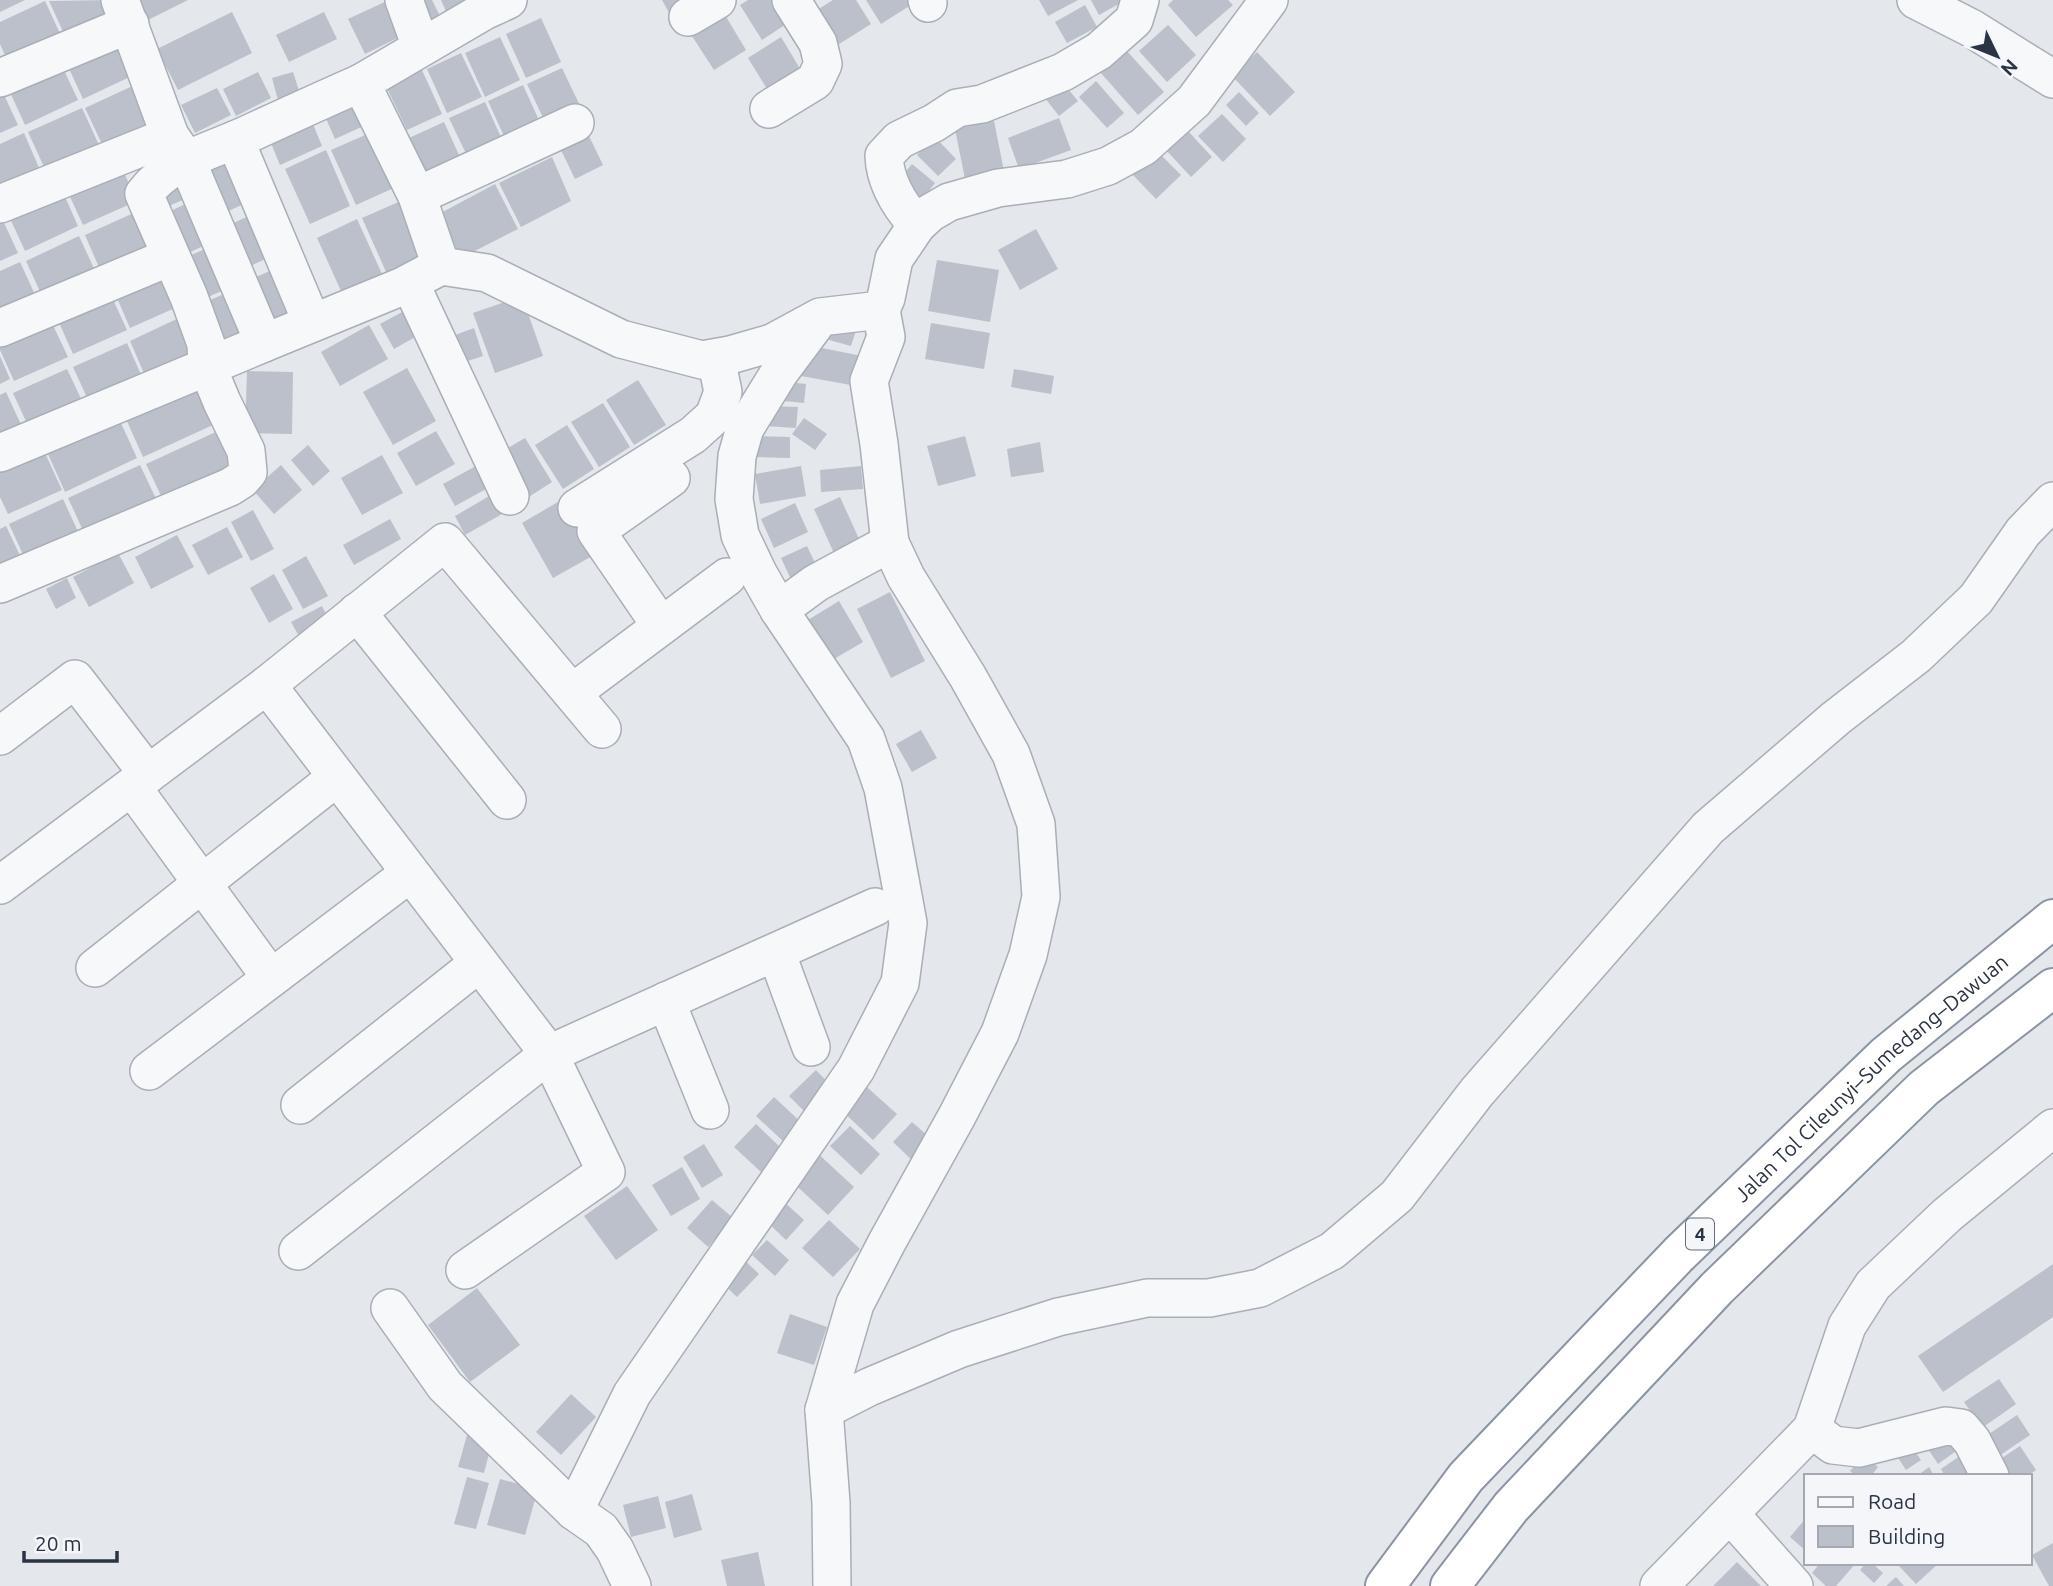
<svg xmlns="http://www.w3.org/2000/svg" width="2053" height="1586" viewBox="0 0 2053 1586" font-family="Ubuntu,sans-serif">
	<rect width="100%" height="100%" fill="#e4e7ec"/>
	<!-- building -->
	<g fill="#bbc0ca">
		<polygon points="0,0 25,0 0,12"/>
		<polygon points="114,0 119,13 66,38 49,1"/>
		<polygon points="138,0 188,0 148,20"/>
		<polygon points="389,0 410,32 365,54 348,19"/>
		<polygon points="426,0 432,0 443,22 423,31 412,7"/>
		<polygon points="441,0 486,0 449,18"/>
		<polygon points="662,0 702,0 672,18"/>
		<polygon points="748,0 782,0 794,19 762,40 740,5"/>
		<polygon points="833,0 856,0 871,24 839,44 817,10"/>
		<polygon points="866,0 912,0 914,3 881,24"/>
		<polygon points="1039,0 1078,0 1048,16"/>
		<polygon points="1091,0 1126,0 1099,15"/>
		<polygon points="1173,0 1228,0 1233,5 1196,37 1168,5"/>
		<polygon points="45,1 62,38 8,62 0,44 0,22"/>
		<polygon points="1085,5 1097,27 1067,43 1055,22"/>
		<polygon points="232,12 252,53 178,90 157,49"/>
		<polygon points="324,12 337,39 289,62 276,35"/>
		<polygon points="725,15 746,50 714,70 692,36"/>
		<polygon points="541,18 561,62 526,78 506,34"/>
		<polygon points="1168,25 1196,55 1167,82 1139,51"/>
		<polygon points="120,37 136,74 83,99 66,62"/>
		<polygon points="500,37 520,80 485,97 465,53"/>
		<polygon points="781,37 802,72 769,92 748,58"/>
		<polygon points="1125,49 1164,92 1138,115 1100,72"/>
		<polygon points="1257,52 1295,92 1270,116 1232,76"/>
		<polygon points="461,53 482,97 447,113 427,69"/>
		<polygon points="61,64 78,100 25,125 8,88"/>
		<polygon points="562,68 583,112 548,128 527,84"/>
		<polygon points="422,70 442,114 407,130 386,86"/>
		<polygon points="258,72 271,98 236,116 223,89"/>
		<polygon points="293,72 301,97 279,104 272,78"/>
		<polygon points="1096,81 1124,113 1107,128 1079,97"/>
		<polygon points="139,83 155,120 102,144 85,108"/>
		<polygon points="1063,83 1078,101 1059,116 1045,98"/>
		<polygon points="523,85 543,129 508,145 488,101"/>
		<polygon points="0,86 18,125 0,133"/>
		<polygon points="217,88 231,115 195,133 181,105"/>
		<polygon points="1239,92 1259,113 1246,126 1226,105"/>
		<polygon points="357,99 368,124 335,139 324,114"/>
		<polygon points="485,102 505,146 470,162 449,118"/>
		<polygon points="82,108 99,145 45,169 28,132"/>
		<polygon points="1222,114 1246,139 1223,162 1198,136"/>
		<polygon points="1059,118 1071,150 1019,169 1008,138"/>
		<polygon points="994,121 1005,176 966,184 955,129"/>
		<polygon points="444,122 464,166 430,182 409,138"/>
		<polygon points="313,124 322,146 280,165 271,143"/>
		<polygon points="1188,131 1212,157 1191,177 1167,151"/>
		<polygon points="372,132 396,187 356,205 331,150"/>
		<polygon points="24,133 40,170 0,188 0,144"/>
		<polygon points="588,134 603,165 575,179 560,148"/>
		<polygon points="935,137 956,159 938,176 917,155"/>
		<polygon points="326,150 350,206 310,224 285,169"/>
		<polygon points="249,151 268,193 215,217 196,174"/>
		<polygon points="1157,151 1181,175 1156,199 1132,174"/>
		<polygon points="552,157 571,201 521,227 499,183"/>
		<polygon points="120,164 137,201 83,225 66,188"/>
		<polygon points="912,164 935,183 921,201 897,182"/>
		<polygon points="187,174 196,194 160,210 151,190"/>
		<polygon points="495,184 518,229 461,258 439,214"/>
		<polygon points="62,190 78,226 25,251 8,214"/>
		<polygon points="198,198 217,240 179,257 160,216"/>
		<polygon points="403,200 427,255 387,274 362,218"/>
		<polygon points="271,206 290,248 237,272 218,230"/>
		<polygon points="138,211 155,248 101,272 85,235"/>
		<polygon points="0,214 18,253 0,261"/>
		<polygon points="357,219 382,274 342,293 317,238"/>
		<polygon points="1036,229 1058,269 1020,290 998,250"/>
		<polygon points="79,236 96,273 43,298 26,261"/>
		<polygon points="216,244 235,285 197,302 178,261"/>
		<polygon points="294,260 313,303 260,327 241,284"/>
		<polygon points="937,260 999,270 990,322 928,311"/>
		<polygon points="20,262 37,299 0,316 0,271"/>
		<polygon points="167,267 184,304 130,328 114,291"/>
		<polygon points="235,289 253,330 215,348 197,306"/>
		<polygon points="110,293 127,330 73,354 57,318"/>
		<polygon points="522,296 543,356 495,373 473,313"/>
		<polygon points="404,311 417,336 394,349 380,324"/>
		<polygon points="183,316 200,354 146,378 130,341"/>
		<polygon points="828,319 857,327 851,346 822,338"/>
		<polygon points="51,321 68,357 14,381 0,350 0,344"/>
		<polygon points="931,323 990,333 984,369 925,359"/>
		<polygon points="369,325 388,359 340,386 321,352"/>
		<polygon points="474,328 483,356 456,365 447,338"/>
		<polygon points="127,343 143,379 90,404 73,367"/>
		<polygon points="807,345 867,357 862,387 801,376"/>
		<polygon points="0,356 10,379 0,384"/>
		<polygon points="407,368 436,421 393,445 363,392"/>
		<polygon points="67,369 84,405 30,430 13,393"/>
		<polygon points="1014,369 1054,376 1051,394 1011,387"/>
		<polygon points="247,371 293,372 292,434 245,433"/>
		<polygon points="638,380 666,425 634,445 606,400"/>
		<polygon points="786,382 806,384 804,403 784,401"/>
		<polygon points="198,385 215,424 143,457 126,419"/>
		<polygon points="6,392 23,429 0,440 0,395"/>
		<polygon points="603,403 630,447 599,467 571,422"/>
		<polygon points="766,406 798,407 796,428 765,426"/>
		<polygon points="804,418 827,434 815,450 792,434"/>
		<polygon points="120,421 137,458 65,492 48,454"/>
		<polygon points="567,425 594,469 563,489 535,445"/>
		<polygon points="218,431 235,469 164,502 146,464"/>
		<polygon points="436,431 455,464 416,486 397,453"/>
		<polygon points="755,436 790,437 790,458 754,457"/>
		<polygon points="965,436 976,476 938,486 927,446"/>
		<polygon points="525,438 552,482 521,502 493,457"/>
		<polygon points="1040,442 1044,472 1011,477 1007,449"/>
		<polygon points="308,445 330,471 313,486 291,460"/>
		<polygon points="45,453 62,490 8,514 0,497 0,473"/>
		<polygon points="382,455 403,493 362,515 341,478"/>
		<polygon points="140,465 158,503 86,537 68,498"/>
		<polygon points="281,465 302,490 274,514 253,490"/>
		<polygon points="476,466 488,488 455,506 443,484"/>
		<polygon points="801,466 806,496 760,504 755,474"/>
		<polygon points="861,466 863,489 821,492 820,470"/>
		<polygon points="491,495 502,514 465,535 455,516"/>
		<polygon points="840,497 864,550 838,562 814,509"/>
		<polygon points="63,499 80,536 26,561 9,524"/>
		<polygon points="563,499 594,555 553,578 522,523"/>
		<polygon points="795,503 808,532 774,548 761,519"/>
		<polygon points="253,510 274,549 251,561 231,522"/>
		<polygon points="390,519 401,539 354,565 343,545"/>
		<polygon points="6,526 23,562 0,572 0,529"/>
		<polygon points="227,527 243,557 208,575 192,545"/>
		<polygon points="177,535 194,567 151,589 135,557"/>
		<polygon points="807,546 821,576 795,588 781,558"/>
		<polygon points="118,553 134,583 89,607 73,577"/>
		<polygon points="306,556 328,596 303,609 282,570"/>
		<polygon points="274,574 293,609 269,623 250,588"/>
		<polygon points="67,578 76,598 56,609 46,589"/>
		<polygon points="890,592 925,661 891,678 857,609"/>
		<polygon points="839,601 863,642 827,663 803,623"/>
		<polygon points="322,606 330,622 300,638 291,622"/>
		<polygon points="921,730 937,758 912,772 896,744"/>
		<polygon points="816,1070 833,1088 807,1114 789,1096"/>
		<polygon points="860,1081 897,1114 873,1140 837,1106"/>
		<polygon points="774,1097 804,1125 786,1144 756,1116"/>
		<polygon points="912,1122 936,1143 916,1164 893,1142"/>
		<polygon points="756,1124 782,1149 761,1172 734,1147"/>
		<polygon points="850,1126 880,1154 861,1175 830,1146"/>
		<polygon points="704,1144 723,1175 702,1188 683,1157"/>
		<polygon points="813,1149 854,1187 828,1215 787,1177"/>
		<polygon points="682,1167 700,1199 671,1216 652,1185"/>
		<polygon points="627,1186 658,1230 616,1260 584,1216"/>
		<polygon points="712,1200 733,1218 708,1247 687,1228"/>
		<polygon points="782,1200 804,1220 786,1240 764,1219"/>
		<polygon points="829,1220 860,1249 833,1277 802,1248"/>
		<polygon points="767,1240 789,1260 775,1276 752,1255"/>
		<polygon points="739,1255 759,1274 737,1297 717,1278"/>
		<polygon points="2053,1264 2053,1317 1943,1392 1918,1356"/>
		<polygon points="477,1288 520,1345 470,1382 428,1325"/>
		<polygon points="790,1314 827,1327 814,1365 777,1353"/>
		<polygon points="1999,1379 2016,1404 1982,1428 1964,1402"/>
		<polygon points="571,1394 596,1417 561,1455 536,1432"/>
		<polygon points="2017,1415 2030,1435 1999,1456 1986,1436"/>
		<polygon points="1947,1431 1959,1449 1938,1464 1926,1446"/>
		<polygon points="467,1435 492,1442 484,1473 458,1467"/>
		<polygon points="1909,1443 1921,1460 1906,1470 1895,1453"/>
		<polygon points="2020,1446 2036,1470 2027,1476 2001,1476 1993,1464"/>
		<polygon points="1964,1453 1980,1476 1945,1476 1941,1469"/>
		<polygon points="1864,1455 1878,1467 1871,1476 1856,1476 1850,1471"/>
		<polygon points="1929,1467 1934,1476 1917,1476"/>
		<polygon points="467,1477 489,1483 476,1529 454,1524"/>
		<polygon points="500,1479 538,1489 525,1535 487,1525"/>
		<polygon points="692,1494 702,1530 674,1538 665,1502"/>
		<polygon points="658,1496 666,1528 631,1537 623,1505"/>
		<polygon points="1806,1518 1806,1551 1790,1537"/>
		<polygon points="2053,1543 2053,1586 2049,1586 2032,1555"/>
		<polygon points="758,1552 765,1586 727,1586 721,1560"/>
		<polygon points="1737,1562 1761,1586 1713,1586"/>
		<polygon points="1820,1563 1856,1563 1836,1586 1826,1586 1812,1573"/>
		<polygon points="1866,1563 1872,1563 1883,1573 1874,1583 1860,1570"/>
		<polygon points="1902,1563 1939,1563 1916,1584 1899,1566"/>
		<polygon points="1896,1577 1904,1586 1886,1586"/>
	</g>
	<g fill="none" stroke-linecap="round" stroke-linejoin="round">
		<!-- minor casing -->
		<g stroke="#a9aeb7" stroke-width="40">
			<g id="minor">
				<polyline points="120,0 170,136 186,159 264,343 403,286 441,266 487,273 621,339 702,360 730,355 772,343 820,317 881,310 886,298 894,259 917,225 930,213 949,202 998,188 1067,179 1108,166 1143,147 1194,101 1269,0"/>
				<polyline points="404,0 421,47"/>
				<polyline points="927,0 928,3"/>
				<polyline points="1916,0 1971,28 2053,79"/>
				<polyline points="688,17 717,0"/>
				<polyline points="0,78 130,24"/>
				<polyline points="769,109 815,81 823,64 818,43 791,0"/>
				<polyline points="235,140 312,323"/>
				<polyline points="417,196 575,123"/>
				<polyline points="0,204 170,136"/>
				<path d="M917 225C900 206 885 182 884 156L899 140 934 123 957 108 982 104 1063 72 1099 51 1134 20 1140 0"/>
				<polyline points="441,266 417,196 361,83 484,11 508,0"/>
				<polyline points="410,283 510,496"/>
				<polyline points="0,328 170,257"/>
				<polyline points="0,453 264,343"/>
				<polyline points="577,508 693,435 714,416 723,392 716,358"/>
				<path d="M0 584 230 487 241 480 248 472 246 451 222 402 207 366 206 344 189 297 144 194C169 161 208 152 244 136 283 118 322 100 361 83"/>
				<polyline points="779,610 816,583 890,543"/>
				<polyline points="357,612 507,800"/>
				<polyline points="661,626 596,531 671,478"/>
				<polyline points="267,685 549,1054 606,1172 465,1270"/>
				<polyline points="572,693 727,577"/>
				<polyline points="0,736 75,679 148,774"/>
				<polyline points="132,787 271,978"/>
				<polyline points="0,885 267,685 445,542 602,729"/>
				<polyline points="776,952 811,1047"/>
				<polyline points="95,968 337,777"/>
				<polyline points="666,1001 710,1110"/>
				<polyline points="149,1071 410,873"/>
				<polyline points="300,1105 479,963"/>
				<polyline points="298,1251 549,1054 875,907"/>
				<polyline points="390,1308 445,1386 574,1511 601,1530 615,1550 632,1586"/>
				<polyline points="824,1410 869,1387 959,1349 1058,1317 1147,1298 1209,1298 1260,1288 1332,1251 1397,1196 1477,1092 1708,828 1836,718 1916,656 1976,599 2023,532 2053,501"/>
				<polyline points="1812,1429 1833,1445 1859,1448 1946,1426 1961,1428 1972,1441 1990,1476"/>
				<polyline points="574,1511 632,1394 856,1069 900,983 908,923 883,788 866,739 779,610 758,573 740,535 734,499 737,456 745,428 779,373 814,326"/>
				<polyline points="1730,1514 1794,1586"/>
				<polyline points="832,1586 831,1503 824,1410 855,1304 887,1242 957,1116 1000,1033 1028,955 1041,897 1036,824 1011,754 968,677 906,577 890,543 879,444 869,381 886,337 881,310"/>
				<polyline points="1659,1586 1812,1429 1847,1326 1873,1285 1947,1215 2053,1128"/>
			</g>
		</g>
		<!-- highway casing -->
		<g stroke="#8b94a3" stroke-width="42">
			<g id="highway">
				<path id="s1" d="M1385 1586 1466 1477 1679 1254 1886 1055 2053 919"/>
				<polyline points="1450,1586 1511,1507 1717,1288 1924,1088 2053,988"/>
			</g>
		</g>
		<!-- minor -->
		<use href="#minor" stroke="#f7f8fa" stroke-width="37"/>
		<!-- highway -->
		<use href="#highway" stroke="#fff" stroke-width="38"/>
	</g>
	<g text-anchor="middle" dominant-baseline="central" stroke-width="7" stroke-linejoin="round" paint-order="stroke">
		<!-- shield labels -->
		<rect fill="#f4f6f9" stroke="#676e7b" stroke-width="2" x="1686" y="1218.5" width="28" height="31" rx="5"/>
		<g font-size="19" font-weight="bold" fill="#2b3445">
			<text x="1700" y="1234">4</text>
		</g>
		<!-- street labels -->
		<g font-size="21" fill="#2b3445" stroke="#f4f6f9">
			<text stroke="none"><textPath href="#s1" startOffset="705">Jalan Tol Cileunyi–Sumedang–Dawuan</textPath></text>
		</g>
	</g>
	<!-- legend -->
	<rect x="1804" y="1474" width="228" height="91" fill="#f4f6f9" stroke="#a4a8b1" stroke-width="2"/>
	<rect x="1818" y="1497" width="35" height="10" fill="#f7f8fa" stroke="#a4a8b1" stroke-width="2"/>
	<text x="1868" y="1509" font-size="21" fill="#2b3445">Road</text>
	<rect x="1818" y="1526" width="35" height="21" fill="#bbc0ca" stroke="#a4a8b1" stroke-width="2"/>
	<text x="1868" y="1544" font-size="21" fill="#2b3445">Building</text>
	<!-- north arrow -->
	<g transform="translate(1997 56) rotate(133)" stroke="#f4f6f9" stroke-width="5" paint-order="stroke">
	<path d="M0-5L12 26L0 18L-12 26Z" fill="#2b3445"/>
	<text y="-10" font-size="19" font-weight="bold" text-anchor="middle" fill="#2b3445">N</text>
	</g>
	<!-- scale -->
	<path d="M24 1551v10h93v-10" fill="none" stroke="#2b3445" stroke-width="3.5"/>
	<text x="35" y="1551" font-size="21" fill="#2b3445" stroke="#f4f6f9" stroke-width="5" paint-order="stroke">20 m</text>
</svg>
